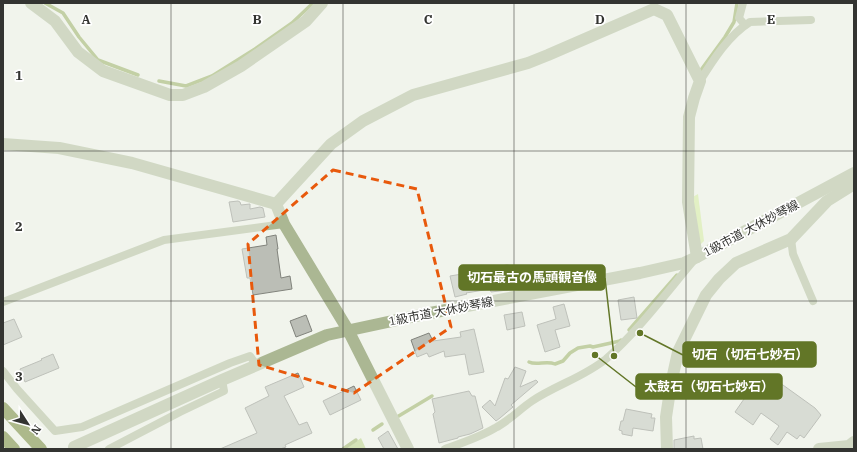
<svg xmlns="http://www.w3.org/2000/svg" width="857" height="452" viewBox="0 0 857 452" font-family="'IBM Plex Serif','Noto Sans JP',serif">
	<rect width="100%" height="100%" fill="#f1f4ec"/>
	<!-- green -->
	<polygon fill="#d0ea93" points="698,194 704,241 699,246 691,198"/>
	<!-- forest -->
	<polygon fill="#b2cc75" points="361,438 366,449 346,449"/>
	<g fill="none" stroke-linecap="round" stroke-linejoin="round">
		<!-- stream -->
		<g stroke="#8ca44e" stroke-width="3.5">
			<polyline points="45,3 63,13 79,37 98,60 138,75"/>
			<polyline points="701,70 725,37 734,22 737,3"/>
			<polyline points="159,81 186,86 212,76 255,49 292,23 313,3"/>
			<polyline points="629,330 677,275"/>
			<path d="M529 362C537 366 546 360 555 364L563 361 570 353 578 348 590 346 593 347 620 341 621 340"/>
			<polyline points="397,417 432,396"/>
			<polyline points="373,430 382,424"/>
			<polyline points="343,449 356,440"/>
		</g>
	</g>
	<!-- building -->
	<g fill="#bbbeb6" stroke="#81837c">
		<polygon points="238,201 240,202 241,205 250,204 250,209 260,207 263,208 265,217 233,222 229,202"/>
		<polygon points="276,235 278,249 277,249 281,278 290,276 292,289 253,295 250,278 247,278 242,249 267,245 266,237"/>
		<polygon points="507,265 513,266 516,289 491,292 490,289 466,293 467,294 455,297 450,276 462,274 463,278 489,273 489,268"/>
		<polygon points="634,297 637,318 621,320 618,300"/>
		<polygon points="564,304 570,326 555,330 560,347 545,352 537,325 556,319 553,307"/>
		<polygon points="522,312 525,326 507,330 504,315"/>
		<polygon points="306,315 312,331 296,337 290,321"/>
		<polygon points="14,319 22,337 3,345 3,323"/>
		<polygon points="474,329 484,372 469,375 465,354 445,357 444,351 429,357 427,353 417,357 411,340 429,333 433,341 461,337 460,332"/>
		<polygon points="53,354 59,368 25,382 20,369 42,360 41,359"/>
		<polygon points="515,367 526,371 520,387 536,380 538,382 511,405 513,407 500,418 496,421 482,407 490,400 495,406 505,378 508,379"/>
		<polygon points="298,373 304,387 284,396 299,425 307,422 312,433 285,445 286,447 280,449 220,449 257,433 245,408 269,396 265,387"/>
		<polygon points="770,380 774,383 776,380 815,408 821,415 804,438 800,435 797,439 787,432 778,445 770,439 779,426 761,413 753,425 735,412 744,399 760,388 763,390"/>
		<polygon points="354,386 361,400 330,415 323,401"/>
		<polygon points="469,391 472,396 475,396 483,428 470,434 458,437 458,438 439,443 433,414 435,412 432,399"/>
		<polygon points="626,409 652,414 651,418 655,418 653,431 633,428 632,436 622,434 622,431 619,430 621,421 623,421"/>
		<polygon points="388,431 398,449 384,449 378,438"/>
		<polygon points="694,436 694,439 701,438 703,449 674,449 674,440"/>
	</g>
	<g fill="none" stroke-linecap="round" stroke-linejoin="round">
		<!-- service -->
		<g stroke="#abb793" stroke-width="8">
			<polyline points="743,3 739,18 745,25"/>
			<path d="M700 81C713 60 729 35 750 22L811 20"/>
			<polyline points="791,239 793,254 813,301"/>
			<polyline points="3,302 164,240 284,224"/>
			<polyline points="3,371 17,389 55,431 82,427 230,363 250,356 257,366"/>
			<polyline points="109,449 180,412 224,391 222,380"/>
			<path d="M445 449C462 443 480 437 495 428 509 421 520 409 532 401 556 385 584 377 606 359 638 331 667 292 695 259"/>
		</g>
		<!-- minor -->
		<g stroke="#abb793" stroke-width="12">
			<polyline points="31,3 55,21 78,52 103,71 170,95 183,95 204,87 241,66 306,21 322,3"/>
			<polyline points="3,144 59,148 132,163 276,204"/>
			<polyline points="276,204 331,144 363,121 413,95 528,63 548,55 654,9 667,15 700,81 694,98 689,117 688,202 697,257"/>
			<polyline points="276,204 284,224 348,330 408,449"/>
			<polyline points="74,447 222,380 327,335 425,314 640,273 684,263 697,257 854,173"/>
			<polyline points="667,449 666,417 671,384 678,352 706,295 719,279 736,263 791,239 827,201 854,184"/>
			<polyline points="819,449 849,446 854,442"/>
		</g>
		<!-- motorway -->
		<g stroke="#5b7114" stroke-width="12">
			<polyline points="3,408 41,449"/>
			<polyline points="3,437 14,449"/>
		</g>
	</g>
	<!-- marked area -->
	<path d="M0 0H857V452H0ZM333 170 417 189 451 327 354 393 259 365 248 244Z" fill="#f1f4ec" fill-opacity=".55" fill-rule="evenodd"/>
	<path fill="none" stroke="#e8590c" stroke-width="3" stroke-dasharray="8 5" stroke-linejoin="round" d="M333 170 417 189 451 327 354 393 259 365 248 244Z"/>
	<!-- grid -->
	<path fill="none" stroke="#333431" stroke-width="1" stroke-opacity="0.55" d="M171 3V449M343 3V449M514 3V449M686 3V449M3 151H854M3 301H854"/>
	<g text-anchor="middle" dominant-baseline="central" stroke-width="3.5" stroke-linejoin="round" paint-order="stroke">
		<!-- street labels -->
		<g font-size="12" fill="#333431" stroke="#fff">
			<text transform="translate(751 228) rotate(-28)">1級市道 大休妙琴線</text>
			<text transform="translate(441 311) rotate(-11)">1級市道 大休妙琴線</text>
		</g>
	</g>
	<g font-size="13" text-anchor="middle" font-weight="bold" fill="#333431" stroke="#fff" stroke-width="3.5" stroke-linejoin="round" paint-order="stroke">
		<text x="86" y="24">A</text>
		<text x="257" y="24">B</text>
		<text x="428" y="24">C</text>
		<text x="600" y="24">D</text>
		<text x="771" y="24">E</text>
		<text x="19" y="80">1</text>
		<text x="19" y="231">2</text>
		<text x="19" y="381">3</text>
	</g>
	<!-- callouts -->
	<path fill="none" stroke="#627627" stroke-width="1.5" d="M614 356L605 278M640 333L683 355M595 355L636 387"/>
	<g fill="#627627" stroke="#fff" stroke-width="1.5">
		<circle cx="614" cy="356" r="4"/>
		<circle cx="640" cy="333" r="4"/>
		<circle cx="595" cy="355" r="4"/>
	</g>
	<g fill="#627627" stroke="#627627" stroke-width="1.5">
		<rect x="459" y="265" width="146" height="25" rx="4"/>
		<rect x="683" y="342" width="133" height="25" rx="4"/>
		<rect x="636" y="374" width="146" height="25" rx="4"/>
	</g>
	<g font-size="13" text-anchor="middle" font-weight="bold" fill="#fff">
		<text x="532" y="282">切石最古の馬頭観音像</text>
		<text x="750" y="359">切石（切石七妙石）</text>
		<text x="709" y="391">太鼓石（切石七妙石）</text>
	</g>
	<!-- border -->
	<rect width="857" height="452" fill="none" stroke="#333431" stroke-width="8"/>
	<!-- north arrow -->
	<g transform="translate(28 424) rotate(126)" stroke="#ffffff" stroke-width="3" paint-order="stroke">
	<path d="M0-3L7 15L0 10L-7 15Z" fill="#333431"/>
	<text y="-6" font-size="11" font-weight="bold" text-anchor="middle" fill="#333431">N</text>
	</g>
</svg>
